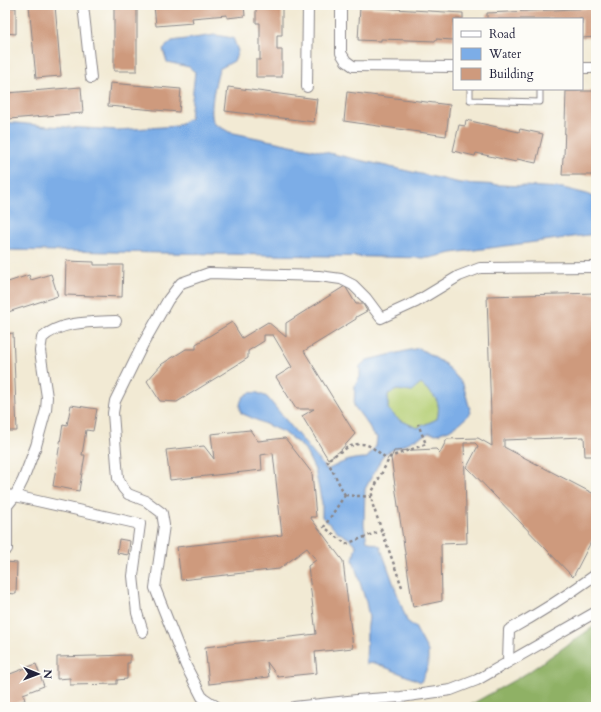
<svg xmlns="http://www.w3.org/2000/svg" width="601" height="712" viewBox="0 0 601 712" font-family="Cardo,serif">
	<rect width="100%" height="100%" fill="#fdfcf7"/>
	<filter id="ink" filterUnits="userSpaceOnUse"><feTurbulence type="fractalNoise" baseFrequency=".025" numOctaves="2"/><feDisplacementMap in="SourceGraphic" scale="8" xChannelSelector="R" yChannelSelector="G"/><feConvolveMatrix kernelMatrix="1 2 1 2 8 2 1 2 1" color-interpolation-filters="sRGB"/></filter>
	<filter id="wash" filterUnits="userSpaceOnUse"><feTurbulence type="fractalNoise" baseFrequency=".012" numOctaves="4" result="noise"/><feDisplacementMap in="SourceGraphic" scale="16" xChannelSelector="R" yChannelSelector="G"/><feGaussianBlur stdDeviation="0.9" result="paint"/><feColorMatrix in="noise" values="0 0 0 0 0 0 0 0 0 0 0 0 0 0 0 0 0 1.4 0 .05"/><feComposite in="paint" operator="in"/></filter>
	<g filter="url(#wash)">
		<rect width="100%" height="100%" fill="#f2ead4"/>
		<!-- green -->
		<path fill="#b4ce73" stroke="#6b7857" d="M421 384C434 396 442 399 437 419L417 428 398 419 388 409V394L397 390 411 391Z"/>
		<!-- forest -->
		<polygon fill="#8fb165" stroke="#586a50" points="596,625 596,707 445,707 470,705 527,673"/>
		<!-- water -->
		<g fill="#7cade7" stroke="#4f6891" fill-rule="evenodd">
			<path d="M215 35 233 38 238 51 234 61 219 69C216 80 207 116 215 124 219 127 225 129 229 132L329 153 460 183 563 188 587 194 596 199V234L452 253 429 258 5 250V122L48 126 118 130 177 126 190 118 195 72 189 67 167 62 163 49 172 41Z"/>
			<path d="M419 348 445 364 463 384 471 413 460 423 449 430 437 434 429 433 384 454 365 489 364 525 367 541 380 546 407 621 415 627 428 651V666L421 682 375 663 366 664 367 631 369 618 366 602 353 560 356 545 348 538 338 532 322 517V503L315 470 304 448 285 433 241 413C237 401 245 390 258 393 261 394 264 396 267 397L327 470C342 462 350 458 367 458L376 446 377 437 372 434 369 426 354 406 355 385 360 377V366L367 360ZM421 384C434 396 442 400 437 419L417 428 398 419 388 409V394L397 390 411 392Z"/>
		</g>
		<g id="blocks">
			<!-- building -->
			<g fill="#ce9a7d">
				<polygon points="29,5 55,5 61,76 36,78"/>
				<polygon points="117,5 137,5 137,71 114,71 114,7 117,7"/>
				<polygon points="154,5 244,5 245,16 227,18 227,15 192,18 193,23 156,26"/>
				<polygon points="256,5 282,5 282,35 277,35 277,50 282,50 282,77 256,77 256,60 260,60 260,23 256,23"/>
				<polygon points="5,7 16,8 16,34 5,33"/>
				<polygon points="360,7 463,13 463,19 454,19 454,40 436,39 436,41 381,39 381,41 358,40"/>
				<polygon points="596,8 596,37 582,38 582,19 487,19 487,13"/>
				<polygon points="110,83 181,89 179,112 108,106"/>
				<polygon points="81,87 83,113 9,119 7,93"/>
				<polygon points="228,87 317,99 314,122 225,111"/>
				<polygon points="566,91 596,91 596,109 594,109 594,175 562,175 563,157 564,157"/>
				<polygon points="347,92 450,105 446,136 344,121"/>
				<polygon points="466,120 519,132 520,129 543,134 536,163 517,159 516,162 476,153 475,156 453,151 459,125 465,126"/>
				<polygon points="66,261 94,262 94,265 123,265 122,297 65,295"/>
				<polygon points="51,274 58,296 5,313 5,283 29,275 31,280"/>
				<polygon points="345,286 356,304 363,304 367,311 356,317 356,319 304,351 355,434 340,451 328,459 302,416 314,409 296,409 276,377 292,367 273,335 264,335 264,341 248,351 248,358 177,402 160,401 147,381 162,364 186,349 196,349 196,344 232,322 242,338 268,322 286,337 286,323"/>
				<polygon points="596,293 596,456 585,456 584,437 504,440 504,447 596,495 596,545 592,540 573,577 467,467 478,446 475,443 464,443 467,543 441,544 442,601 413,607 391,458 394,451 436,449 440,453 447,439 478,438 492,446 487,296"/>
				<polygon points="13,333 17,431 5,431 5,334"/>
				<polygon points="71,405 97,409 93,431 86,430 82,455 85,455 79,491 53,486 63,424 67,425"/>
				<polygon points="250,430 258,441 285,438 312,473 316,517 310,517 343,561 353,648 315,652 317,673 278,677 267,662 269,677 209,684 205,647 316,634 308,566 316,560 307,548 279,569 181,580 177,547 282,535 273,453 261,455 262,470 170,480 166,450 204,446 214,459 211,434"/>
				<polygon points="119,539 130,541 128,555 117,553"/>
				<polygon points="5,562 17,563 16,594 5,593"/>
				<polygon points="130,655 130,663 127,663 127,679 117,680 117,684 70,685 70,678 57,679 57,657"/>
				<polygon points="36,664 44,686 23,694 25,700 5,707 5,676"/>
			</g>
		</g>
	</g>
	<g filter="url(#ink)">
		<use href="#blocks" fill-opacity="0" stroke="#8a8688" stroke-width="1"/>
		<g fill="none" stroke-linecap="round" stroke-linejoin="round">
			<!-- service casing -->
			<g stroke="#8a8688" stroke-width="7">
				<polyline id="service" points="470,89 470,100 540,102 540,89"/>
			</g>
			<!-- minor casing -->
			<g stroke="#8a8688" stroke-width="12">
				<g id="minor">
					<polyline points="83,5 91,78"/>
					<polyline points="341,5 341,53 346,61 353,66 454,67"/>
					<polyline points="582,68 591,68"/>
					<polyline points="307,87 308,5"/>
					<polyline points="5,495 15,496 140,524 133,576 137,613 143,632"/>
					<path d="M7 549V506L15 496 23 480 36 446 46 410 47 397 40 351 42 338C60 321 92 322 116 321"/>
					<path d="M508 662 509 630C538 614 566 596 594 576L596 573"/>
					<polyline points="217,707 202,697 186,666 155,588 164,525 162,513 146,501 128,494 123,488 118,478 113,413 115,401 143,344 168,300 181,283 209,273 319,276 341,279 353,285 366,298 381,318 416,302 459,276 480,268 596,267"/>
					<polyline points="294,707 357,700 401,697 451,690 477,680 596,612"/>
				</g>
			</g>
			<!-- path -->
			<g stroke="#8a8688" stroke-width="2.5" stroke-dasharray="3 3" stroke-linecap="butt">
				<path d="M345 495 327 460C338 454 353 440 367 445 375 448 381 455 388 459"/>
				<polyline points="345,495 324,527 346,544 381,531"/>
				<polyline points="345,495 372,497"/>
				<polyline points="402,587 372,503 372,492 390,457 426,444 418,424"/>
			</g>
			<!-- service -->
			<use href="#service" stroke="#fff" stroke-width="5"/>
			<!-- minor -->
			<use href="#minor" stroke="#fff" stroke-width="10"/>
		</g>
	</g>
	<!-- margin -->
	<rect width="601" height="712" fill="none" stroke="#fdfcf7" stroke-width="20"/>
	<!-- legend -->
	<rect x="453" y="18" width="130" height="72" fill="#fdfcf7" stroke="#a5a5ac"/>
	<rect x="461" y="31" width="20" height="6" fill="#ffffff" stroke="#a5a5ac"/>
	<text x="489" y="38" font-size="12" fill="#22223b">Road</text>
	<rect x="461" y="48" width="20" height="12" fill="#7cade7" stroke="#a5a5ac"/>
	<text x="489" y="58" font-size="12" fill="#22223b">Water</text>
	<rect x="461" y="68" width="20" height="12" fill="#ce9a7d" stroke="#a5a5ac"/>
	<text x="489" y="78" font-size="12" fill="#22223b">Building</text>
	<!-- north arrow -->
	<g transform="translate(38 674) rotate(91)" stroke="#fdfcf7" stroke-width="3" paint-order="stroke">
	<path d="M0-3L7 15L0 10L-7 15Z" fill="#22223b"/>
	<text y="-6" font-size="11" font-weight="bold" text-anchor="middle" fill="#22223b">N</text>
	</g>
</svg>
